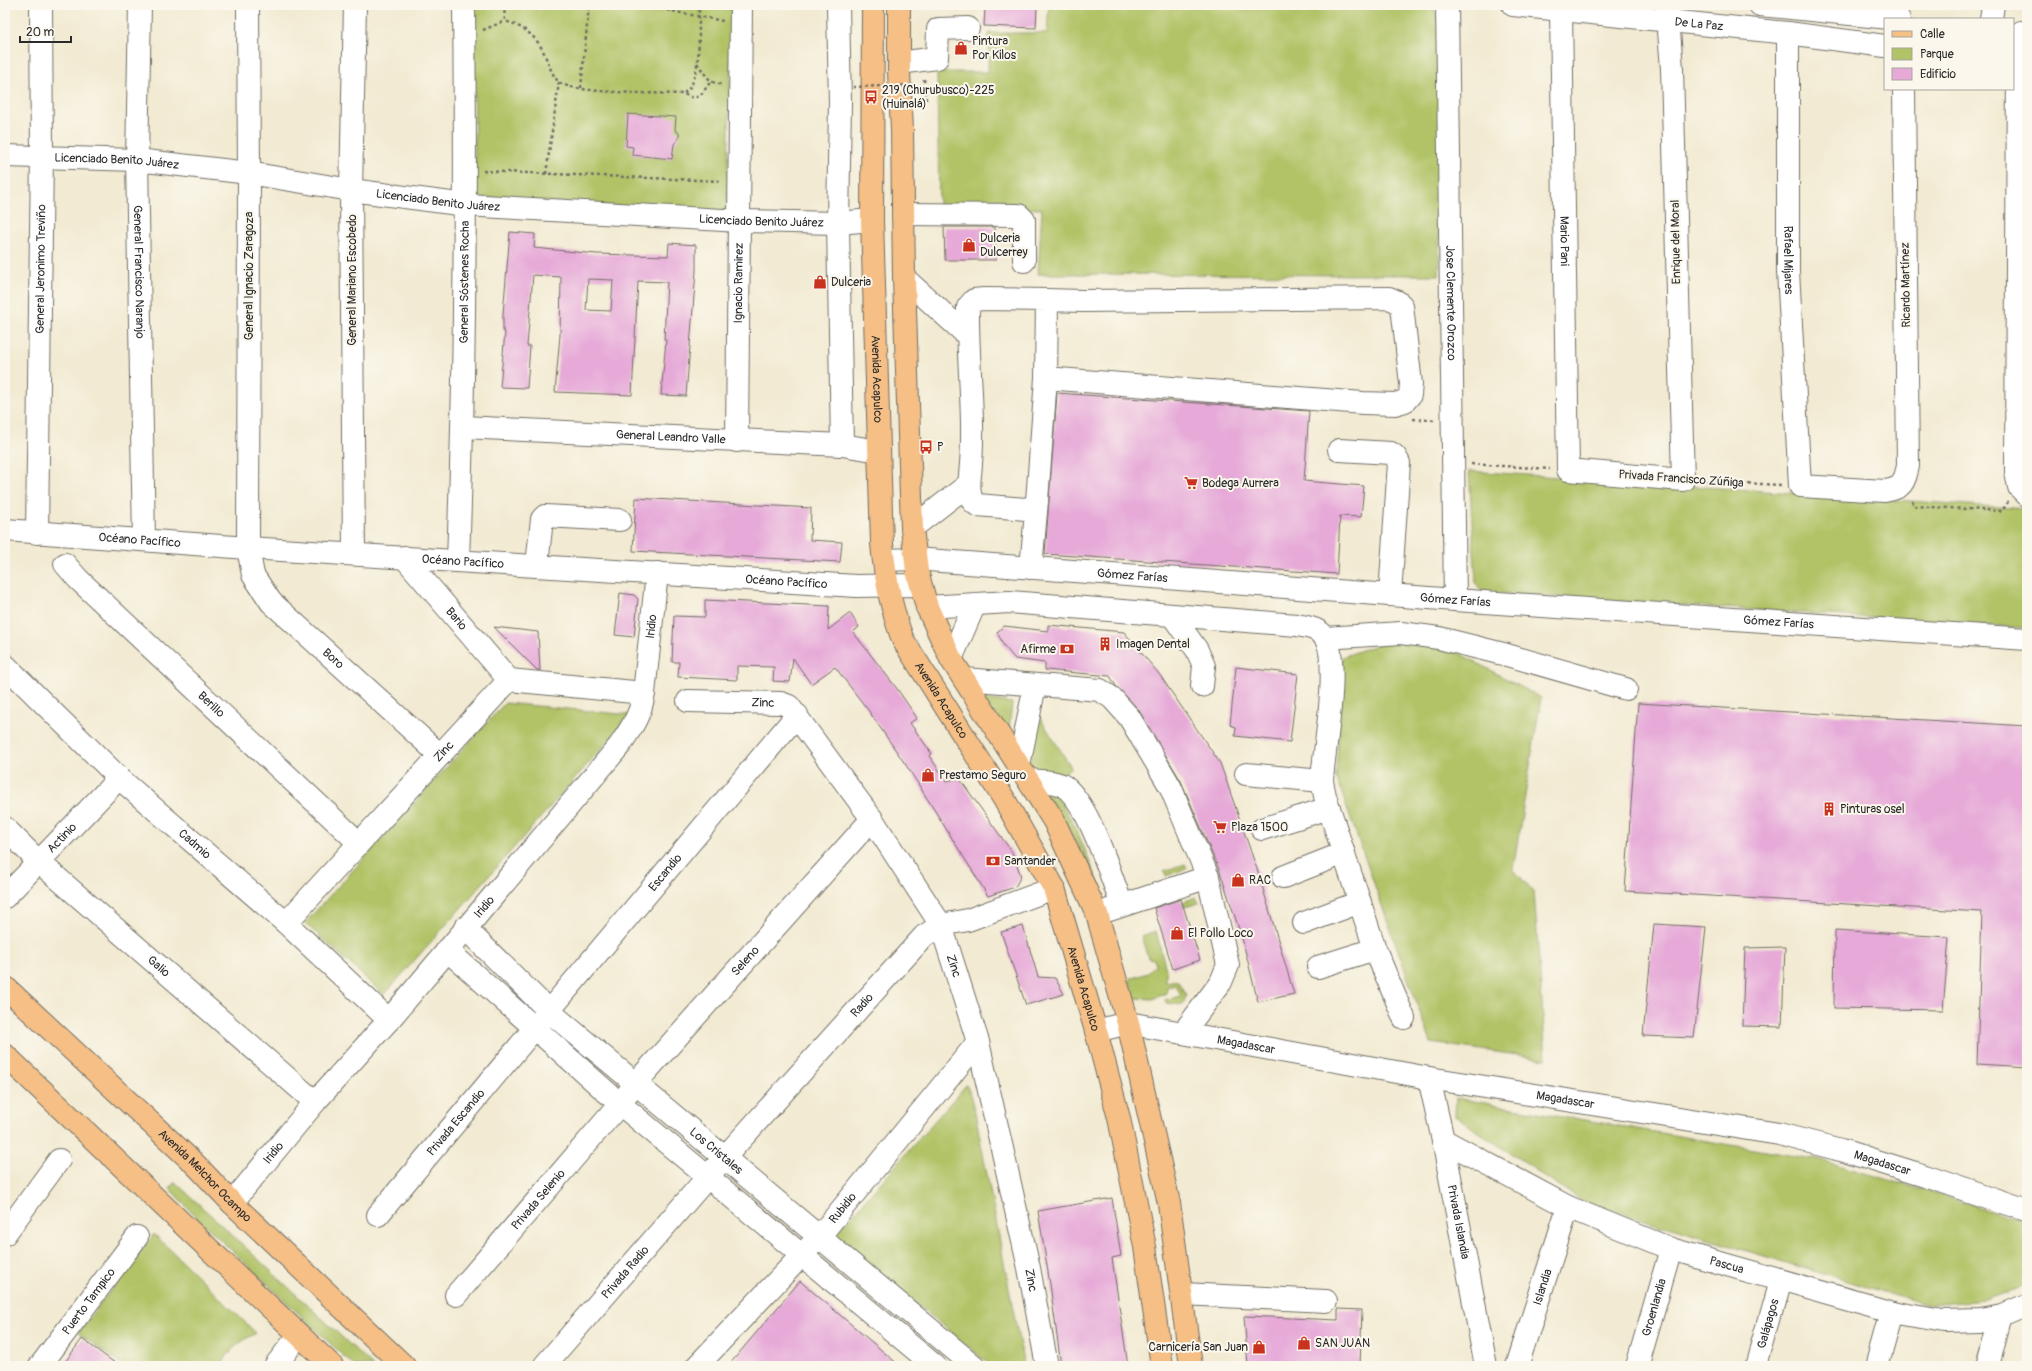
<svg xmlns="http://www.w3.org/2000/svg" width="2032" height="1371" viewBox="0 0 2032 1371" font-family="Pangolin,sans-serif">
	<rect width="100%" height="100%" fill="#fbf7ec"/>
	<filter id="ink" filterUnits="userSpaceOnUse"><feTurbulence type="fractalNoise" baseFrequency=".025" numOctaves="2"/><feDisplacementMap in="SourceGraphic" scale="8" xChannelSelector="R" yChannelSelector="G"/><feConvolveMatrix kernelMatrix="1 2 1 2 8 2 1 2 1" color-interpolation-filters="sRGB"/></filter>
	<filter id="wash" filterUnits="userSpaceOnUse"><feTurbulence type="fractalNoise" baseFrequency=".012" numOctaves="4" result="noise"/><feDisplacementMap in="SourceGraphic" scale="16" xChannelSelector="R" yChannelSelector="G"/><feGaussianBlur stdDeviation="0.9" result="paint"/><feColorMatrix in="noise" values="0 0 0 0 0 0 0 0 0 0 0 0 0 0 0 0 0 1.4 0 .05"/><feComposite in="paint" operator="in"/></filter>
	<g filter="url(#wash)">
		<rect width="100%" height="100%" fill="#f2ead2"/>
		<!-- green -->
		<g fill="#b1c366" stroke="#6e7748">
			<polygon points="474,5 732,5 727,213 475,197"/>
			<polygon points="1049,5 1432,5 1441,24 1439,275 1038,274 1042,209 939,206 937,72 988,72 989,33 1047,33"/>
			<polygon points="1469,471 2027,509 2027,628 1482,592 1476,583"/>
			<polygon points="1393,639 1459,653 1541,698 1513,869 1534,892 1546,1059 1431,1043 1336,777 1342,657"/>
			<polygon points="978,698 1012,703 1008,738"/>
			<polygon points="505,703 631,715 384,995 305,923"/>
			<polygon points="1038,715 1071,767 1061,776 1035,774 1029,767"/>
			<polygon points="1054,792 1076,828 1100,887 1064,820 1045,794"/>
			<polygon points="1185,864 1187,868 1166,876 1164,871"/>
			<polygon points="1196,897 1199,903 1177,909 1176,905"/>
			<polygon points="1156,931 1166,970 1166,982 1177,980 1186,995 1183,1005 1166,1003 1165,1000 1181,996 1176,985 1167,987 1166,993 1153,999 1134,998 1129,979 1148,973 1156,965 1154,959 1148,958 1141,936"/>
			<polygon points="966,1085 972,1097 1024,1366 992,1366 834,1236"/>
			<polygon points="1456,1098 1824,1161 2027,1221 2027,1285 1986,1300 1926,1305 1582,1201 1455,1116"/>
			<polygon points="175,1182 373,1366 354,1366 193,1214 170,1189"/>
			<path d="M154 1234 256 1333C239 1343 230 1348 221 1366H123L78 1333Z"/>
		</g>
		<g id="blocks">
			<!-- building -->
			<g fill="#e6a9d8" fill-rule="evenodd">
				<polygon points="998,5 1037,5 1036,28 984,26 985,8 998,9"/>
				<polygon points="628,114 676,117 675,130 679,133 679,138 674,144 672,159 632,155 633,147 626,146"/>
				<polygon points="944,227 995,227 996,260 945,260"/>
				<path d="M510 232 535 234 534 248 597 254 668 256 669 243 696 245V271L686 396 661 395 666 340H664L667 282 638 281 632 395 555 392 560 335 561 277 533 275 527 346H530L527 388 500 387 505 332 503 331V314ZM588 279 613 280 611 311 586 310Z"/>
				<polygon points="1057,393 1309,411 1304,481 1364,486 1361,517 1340,516 1337,574 1045,554"/>
				<polygon points="636,498 811,508 810,540 842,542 840,562 633,551"/>
				<polygon points="620,593 634,595 638,599 634,637 615,635"/>
				<polygon points="705,600 829,606 828,630 850,613 859,627 853,632 898,690 917,718 910,723 932,754 929,756 947,781 959,778 1012,852 1021,876 1015,887 988,896 910,771 868,710 835,667 811,684 793,658 790,682 773,681 774,667 737,666 737,680 678,677 679,662 672,662 674,616 705,617"/>
				<polygon points="1048,625 1124,632 1159,674 1220,763 1258,872 1294,994 1258,1002 1242,938 1220,872 1181,781 1138,709 1116,686 1110,676 1045,670 1045,663 1015,659 1004,646 997,632 1004,626 1048,631"/>
				<polygon points="494,627 538,632 540,670 537,670"/>
				<polygon points="1236,667 1298,674 1290,742 1235,736 1236,727 1230,725"/>
				<polygon points="1638,703 2027,726 2027,1067 1977,1064 1982,912 1625,891"/>
				<polygon points="1181,899 1200,960 1173,969 1154,908"/>
				<polygon points="1654,924 1706,927 1694,1038 1643,1036"/>
				<polygon points="1023,926 1038,977 1055,978 1064,994 1026,1005 1001,932"/>
				<polygon points="1835,930 1949,937 1943,1010 1834,1008"/>
				<polygon points="1785,947 1782,1027 1742,1026 1745,948"/>
				<polygon points="1112,1198 1121,1256 1112,1258 1128,1366 1061,1366 1050,1284 1038,1211"/>
				<polygon points="800,1281 900,1366 728,1366"/>
				<polygon points="1338,1309 1362,1310 1360,1366 1248,1366 1244,1316 1338,1320"/>
				<polygon points="82,1339 119,1366 62,1366"/>
			</g>
		</g>
	</g>
	<g filter="url(#ink)">
		<use href="#blocks" fill-opacity="0" stroke="#716e65" stroke-width="1"/>
		<g fill="none" stroke-linecap="round" stroke-linejoin="round">
			<!-- minor casing -->
			<g stroke="#716e65" stroke-width="24">
				<g id="minor">
					<path id="s1" d="M140 5 137 160 144 540"/>
					<path id="s2" d="M248 5 249 173 248 548 253 575 271 602 440 755"/>
					<polyline points="838,5 840,102 838,223 842,445"/>
					<path id="s3" d="M1447 5 1455 600"/>
					<path id="s4" d="M1513 5 1788 33 1885 46"/>
					<polyline points="1760,5 1899,19"/>
					<path id="s5" d="M1561 11 1568 470 1683 480 1672 69 1667 5"/>
					<polyline points="1991,19 1993,5"/>
					<polyline points="2021,32 2018,59 2016,471 2019,487 2027,495"/>
					<path id="s6" d="M1788 33V271L1800 486 1885 491C1903 488 1904 483 1908 466L1904 89"/>
					<polyline points="899,63 937,58 938,29 968,28"/>
					<path id="s7" d="M5 156 137 160 249 173 351 190 466 205 740 221 838 223 872 220"/>
					<polyline points="903,214 1019,215 1024,220 1024,261"/>
					<polyline points="904,278 967,335"/>
					<path d="M1046 378 1363 403 1395 404 1405 401 1410 395 1411 384 1402 306 1398 302 1389 298 1083 301 1047 300 1046 378 1037 501 1032 507 1026 509 977 505C968 500 969 484 970 475 976 419 967 362 968 307L974 300 984 299 1047 300"/>
					<path id="s8" d="M463 427 842 445 879 451"/>
					<path id="s9" d="M737 441 741 5"/>
					<polyline points="1339,450 1391,453 1395,456 1399,463 1390,595"/>
					<polyline points="912,528 969,484"/>
					<path id="s10" d="M5 530 248 548 856 586 920 585"/>
					<path id="s11" d="M37 533 42 156 41 5"/>
					<polyline points="354,554 351,190 355,5"/>
					<path id="s12" d="M404 557 509 680"/>
					<path id="s13" d="M458 560C465 375 466 190 464 5"/>
					<path id="s14" d="M884 560 915 559 1455 600 2027 639"/>
					<path id="s15" d="M65 564 78 579 359 843"/>
					<polyline points="537,565 542,519 545,516 620,520"/>
					<polyline points="1031,568 1037,501"/>
					<path d="M927 607 1009 602 1297 625C1307 627 1320 628 1326 639 1340 666 1324 747 1322 781L1325 796 1375 949 1404 1018"/>
					<polyline points="1172,615 1197,650 1204,666 1202,686"/>
					<polyline points="1325,638 1401,633 1439,638 1507,655 1626,689"/>
					<polyline points="951,659 974,606"/>
					<path id="s16" d="M5 665 119 778 286 923 389 1020"/>
					<polyline points="964,679 1100,690 1112,698 1129,717 1170,786 1208,877 1228,965 1221,982 1183,1033"/>
					<path id="s17" d="M688 701 781 703 789 706 872 819 941 925 978 1042 1029 1268 1047 1366"/>
					<polyline points="1019,765 1035,685"/>
					<polyline points="1246,774 1322,781"/>
					<path d="M1029 780C1039 781 1057 781 1065 787 1090 806 1110 875 1122 905"/>
					<path id="s18" d="M5 828 39 862 315 1102"/>
					<polyline points="1262,829 1329,808"/>
					<polyline points="1283,877 1344,853"/>
					<path id="s19" d="M5 897 119 778"/>
					<polyline points="1109,910 1208,877"/>
					<path id="s20" d="M286 923 509 680 644 693"/>
					<polyline points="1304,923 1360,902"/>
					<path id="s21" d="M465 928 550 1012 974 1366"/>
					<polyline points="447,950 620,1104 935,1366"/>
					<polyline points="1318,967 1375,949"/>
					<path id="s22" d="M1096 1031 1128 1023 1429 1078 1779 1134 1841 1150 1925 1176 2027 1211"/>
					<path id="s23" d="M1429 1078 1443 1140 1486 1366"/>
					<path id="s24" d="M1443 1140 1568 1207 1671 1249 1892 1312 1943 1321 1981 1320 2001 1316 2027 1305"/>
					<path id="s25" d="M232 1203 315 1102 389 1020 620 745C632 727 641 714 644 693L657 573"/>
					<path id="s26" d="M378 1215 797 715"/>
					<polyline points="5,1234 59,1160"/>
					<polyline points="1182,1294 1326,1301"/>
					<path id="s27" d="M456 1295 620 1104 635 1084 872 819"/>
					<path id="s28" d="M40 1366 137 1237"/>
					<polyline points="275,1366 299,1335"/>
					<path id="s29" d="M544 1366 724 1158 924 936 941 925 968 920 1054 888"/>
					<path id="s30" d="M697 1366 818 1238 978 1042"/>
					<path id="s31" d="M1517 1366 1568 1207"/>
					<path id="s32" d="M1637 1366 1671 1249"/>
					<path id="s33" d="M1756 1366 1780 1281"/>
					<polyline points="1877,1366 1892,1312"/>
					<polyline points="1988,1366 2001,1316"/>
				</g>
			</g>
			<!-- major casing -->
			<g stroke="#716e65" stroke-width="24">
				<g id="major">
					<path id="s34" d="M873 5 872 220 882 544C885 577 891 609 903 640L1004 799 1054 888 1096 1031 1119 1118 1145 1247 1162 1366"/>
					<polyline points="899,5 899,72 902,129 904,278 912,528 917,571 927,607 951,659 1054,821 1097,914 1128,1023 1169,1203 1191,1366"/>
					<path id="s35" d="M5 987 196 1165 232 1203 404 1366"/>
					<polyline points="5,1055 332,1366"/>
				</g>
			</g>
			<!-- path -->
			<g stroke="#716e65" stroke-width="2.5" stroke-dasharray="3 3" stroke-linecap="butt">
				<path d="M504 5 505 21C525 27 539 38 546 58 550 67 552 75 559 82 573 94 661 93 684 94L693 98 700 96 711 81"/>
				<polyline points="661,9 723,21"/>
				<polyline points="483,30 505,21"/>
				<path d="M697 63C704 72 709 84 721 84"/>
				<polyline points="581,88 589,5"/>
				<path d="M684 93C703 82 698 26 699 5"/>
				<polyline points="919,100 926,99 924,79"/>
				<polyline points="483,171 720,181"/>
				<polyline points="546,174 559,82"/>
				<polyline points="1413,419 1434,420"/>
				<polyline points="1471,464 1550,469"/>
				<polyline points="1700,481 1781,485"/>
				<polyline points="1912,501 1914,506 2002,511 2008,502"/>
			</g>
			<!-- minor -->
			<use href="#minor" stroke="#fff" stroke-width="22"/>
			<!-- major -->
			<use href="#major" stroke="#f5bf86" stroke-width="22"/>
			<!-- path-bridge -->
			<polyline stroke="#716e65" stroke-width="2.5" stroke-dasharray="3 3" stroke-linecap="butt" points="853,87 916,85"/>
		</g>
	</g>
	<!-- icons -->
	<defs>
		<g id="shop-bare" transform="scale(1.08)"><path d="M-5-2.5h2.3a2.7 3.5 0 0 1 5.4 0H5L5.5 6h-11ZM-1.5-2.5h3a1.5 2.3 0 0 0-3 0Z" fill="#c8321e" stroke="#fbf7ec" stroke-width="2.5" paint-order="stroke"/></g>
		<g id="bus-bare" transform="scale(1.08)"><path d="M-5-6H5V4H4V6H2V4H-2V6H-4V4H-5ZM-3.5-4V0h7V-4ZM-3.5 1.2v1.5H-2V1.2ZM2 1.2v1.5H3.5V1.2Z" fill="#c8321e" stroke="#fbf7ec" stroke-width="2.5" paint-order="stroke"/></g>
		<g id="supermarket-bare" transform="scale(1.08)"><path d="M-6-5.5h2.5l.6 2H6L4.5 2H-2.5L-4.4-4H-6ZM-1.5 3.2a1.3 1.3 0 1 0 .1 0ZM3 3.2a1.3 1.3 0 1 0 .1 0Z" fill="#c8321e" stroke="#fbf7ec" stroke-width="2.5" paint-order="stroke"/></g>
		<g id="building-bare" transform="scale(1.08)"><path d="M-4-6H4V6H1V3H-1V6H-4ZM-2.5-4.3h1.7v1.8h-1.7ZM.8-4.3h1.7v1.8H.8ZM-2.5-1h1.7V.8h-1.7ZM.8-1h1.7V.8H.8Z" fill="#c8321e" stroke="#fbf7ec" stroke-width="2.5" paint-order="stroke"/></g>
		<g id="bank-bare" transform="scale(1.08)"><path d="M-6-4H6V4H-6ZM0-2.3a2.3 2.3 0 1 0 0 4.6a2.3 2.3 0 1 0 0-4.6Z" fill="#c8321e" stroke="#fbf7ec" stroke-width="2.5" paint-order="stroke"/></g>
	</defs>
	<g fill-rule="evenodd">
		<use href="#shop-bare" x="961" y="48"/>
		<use href="#bus-bare" x="871" y="97"/>
		<use href="#shop-bare" x="969" y="245"/>
		<use href="#shop-bare" x="820" y="282"/>
		<use href="#bus-bare" x="926" y="447"/>
		<use href="#supermarket-bare" x="1191" y="483"/>
		<use href="#building-bare" x="1105" y="644"/>
		<use href="#bank-bare" x="1067" y="649"/>
		<use href="#shop-bare" x="928" y="775"/>
		<use href="#building-bare" x="1829" y="809"/>
		<use href="#supermarket-bare" x="1220" y="827"/>
		<use href="#bank-bare" x="993" y="861"/>
		<use href="#shop-bare" x="1238" y="880"/>
		<use href="#shop-bare" x="1177" y="933"/>
		<use href="#shop-bare" x="1304" y="1343"/>
		<use href="#shop-bare" x="1259" y="1347"/>
	</g>
	<g text-anchor="middle" dominant-baseline="central" stroke-width="4" stroke-linejoin="round" paint-order="stroke">
		<!-- street labels -->
		<g font-size="12" fill="#2b2b2b" stroke="#fbf7ec">
			<text stroke="none"><textPath href="#s4" startOffset="187">De La Paz</textPath></text>
			<text stroke="none"><textPath href="#s7" startOffset="112">Licenciado Benito Juárez</textPath></text>
			<text stroke="none"><textPath href="#s7" startOffset="436">Licenciado Benito Juárez</textPath></text>
			<text stroke="none"><textPath href="#s7" startOffset="760">Licenciado Benito Juárez</textPath></text>
			<text stroke="none"><textPath href="#s5" startOffset="230">Mario Pani</textPath></text>
			<text transform="translate(1676 242) rotate(-91)">Enrique del Moral</text>
			<text stroke="none"><textPath href="#s6" startOffset="227">Rafael Mijares</textPath></text>
			<text stroke="none"><textPath href="#s11" startOffset="264">General Jeronimo Treviño</textPath></text>
			<text stroke="none"><textPath href="#s1" startOffset="267">General Francisco Naranjo</textPath></text>
			<text transform="translate(249 276) rotate(-90)">General Ignacio Zaragoza</text>
			<text transform="translate(352 280) rotate(-90)">General Mariano Escobedo</text>
			<text stroke="none"><textPath href="#s13" startOffset="278">General Sóstenes Rocha</textPath></text>
			<text stroke="none"><textPath href="#s9" startOffset="158">Ignacio Ramirez</textPath></text>
			<text transform="translate(1906 285) rotate(-91)">Ricardo Martínez</text>
			<text stroke="none"><textPath href="#s3" startOffset="298">Jose Clemente Orozco</textPath></text>
			<text stroke="none"><textPath href="#s34" startOffset="374">Avenida Acapulco</textPath></text>
			<text stroke="none"><textPath href="#s8" startOffset="208">General Leandro Valle</textPath></text>
			<text transform="translate(1681 479) rotate(4)">Privada Francisco Zúñiga</text>
			<text stroke="none"><textPath href="#s10" startOffset="135">Océano Pacífico</textPath></text>
			<text stroke="none"><textPath href="#s10" startOffset="459">Océano Pacífico</textPath></text>
			<text stroke="none"><textPath href="#s14" startOffset="249">Gómez Farías</textPath></text>
			<text stroke="none"><textPath href="#s10" startOffset="783">Océano Pacífico</textPath></text>
			<text stroke="none"><textPath href="#s14" startOffset="573">Gómez Farías</textPath></text>
			<text stroke="none"><textPath href="#s12" startOffset="81">Bario</textPath></text>
			<text stroke="none"><textPath href="#s14" startOffset="897">Gómez Farías</textPath></text>
			<text stroke="none"><textPath href="#s25" startOffset="725">Iridio</textPath></text>
			<text stroke="none"><textPath href="#s2" startOffset="687">Boro</textPath></text>
			<text stroke="none"><textPath href="#s34" startOffset="709">Avenida Acapulco</textPath></text>
			<text stroke="none"><textPath href="#s17" startOffset="75">Zinc</textPath></text>
			<text stroke="none"><textPath href="#s15" startOffset="203">Berillo</textPath></text>
			<text stroke="none"><textPath href="#s20" startOffset="233">Zinc</textPath></text>
			<text stroke="none"><textPath href="#s19" startOffset="82">Actinio</textPath></text>
			<text stroke="none"><textPath href="#s16" startOffset="261">Cadmio</textPath></text>
			<text stroke="none"><textPath href="#s26" startOffset="447">Escandio</textPath></text>
			<text stroke="none"><textPath href="#s25" startOffset="389">Iridio</textPath></text>
			<text stroke="none"><textPath href="#s27" startOffset="442">Seleno</textPath></text>
			<text stroke="none"><textPath href="#s18" startOffset="207">Galio</textPath></text>
			<text stroke="none"><textPath href="#s17" startOffset="411">Zinc</textPath></text>
			<text stroke="none"><textPath href="#s34" startOffset="1033">Avenida Acapulco</textPath></text>
			<text stroke="none"><textPath href="#s29" startOffset="481">Radio</textPath></text>
			<text stroke="none"><textPath href="#s22" startOffset="153">Magadascar</textPath></text>
			<text stroke="none"><textPath href="#s22" startOffset="477">Magadascar</textPath></text>
			<text stroke="none"><textPath href="#s26" startOffset="121">Privada Escandio</textPath></text>
			<text stroke="none"><textPath href="#s21" startOffset="336">Los Cristales</textPath></text>
			<text stroke="none"><textPath href="#s25" startOffset="65">Iridio</textPath></text>
			<text stroke="none"><textPath href="#s22" startOffset="801">Magadascar</textPath></text>
			<text stroke="none"><textPath href="#s35" startOffset="275">Avenida Melchor Ocampo</textPath></text>
			<text stroke="none"><textPath href="#s27" startOffset="126">Privada Selenio</textPath></text>
			<text stroke="none"><textPath href="#s30" startOffset="215">Rubidio</textPath></text>
			<text stroke="none"><textPath href="#s23" startOffset="147">Privada Islandia</textPath></text>
			<text stroke="none"><textPath href="#s24" startOffset="311">Pascua</textPath></text>
			<text stroke="none"><textPath href="#s29" startOffset="124">Privada Radio</textPath></text>
			<text stroke="none"><textPath href="#s17" startOffset="735">Zinc</textPath></text>
			<text stroke="none"><textPath href="#s31" startOffset="83">Islandia</textPath></text>
			<text stroke="none"><textPath href="#s28" startOffset="81">Puerto Tampico</textPath></text>
			<text stroke="none"><textPath href="#s32" startOffset="61">Groenlandia</textPath></text>
			<text stroke="none"><textPath href="#s33" startOffset="44">Galápagos</textPath></text>
		</g>
		<!-- poi labels -->
		<g font-size="12" fill="#2b2b2b" stroke="#fbf7ec" text-anchor="start">
			<text x="972" y="41">Pintura<tspan x="972" dy="14">Por Kilos</tspan></text>
			<text x="882" y="90">219 (Churubusco)-225<tspan x="882" dy="14">(Huinalá)</tspan></text>
			<text x="980" y="238">Dulceria<tspan x="980" dy="14">Dulcerrey</tspan></text>
			<text x="831" y="282">Dulceria</text>
			<text x="937" y="447">P</text>
			<text x="1202" y="483">Bodega Aurrera</text>
			<text x="1116" y="644">Imagen Dental</text>
			<text x="1056" y="649" text-anchor="end">Afirme</text>
			<text x="939" y="775">Prestamo Seguro</text>
			<text x="1840" y="809">Pinturas osel</text>
			<text x="1231" y="827">Plaza 1500</text>
			<text x="1004" y="861">Santander</text>
			<text x="1249" y="880">RAC</text>
			<text x="1188" y="933">El Pollo Loco</text>
			<text x="1315" y="1343">SAN JUAN</text>
			<text x="1248" y="1347" text-anchor="end">Carnicería San Juan</text>
		</g>
	</g>
	<!-- margin -->
	<rect width="2032" height="1371" fill="none" stroke="#fbf7ec" stroke-width="20"/>
	<!-- legend -->
	<rect x="1884" y="18" width="130" height="72" fill="#fbf7ec" stroke="#a8a59f"/>
	<rect x="1892" y="31" width="20" height="6" fill="#f5bf86" stroke="#a8a59f"/>
	<text x="1920" y="38" font-size="12" fill="#2b2b2b">Calle</text>
	<rect x="1892" y="48" width="20" height="12" fill="#b1c366" stroke="#a8a59f"/>
	<text x="1920" y="58" font-size="12" fill="#2b2b2b">Parque</text>
	<rect x="1892" y="68" width="20" height="12" fill="#e6a9d8" stroke="#a8a59f"/>
	<text x="1920" y="78" font-size="12" fill="#2b2b2b">Edificio</text>
	<!-- scale -->
	<path d="M20 36v6h51v-6" fill="none" stroke="#2b2b2b" stroke-width="2"/>
	<text x="26" y="36" font-size="12" fill="#2b2b2b" stroke="#fbf7ec" stroke-width="3" paint-order="stroke">20 m</text>
</svg>
